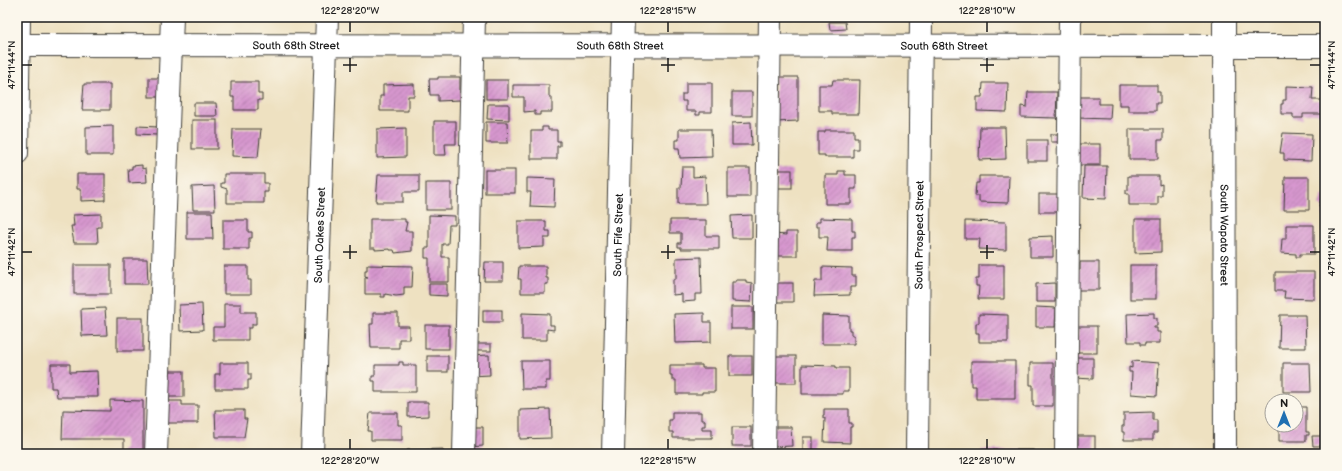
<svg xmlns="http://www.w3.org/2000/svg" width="1342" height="471" viewBox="0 0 1342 471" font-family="'Balsamiq Sans',sans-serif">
	<defs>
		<pattern id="building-hatch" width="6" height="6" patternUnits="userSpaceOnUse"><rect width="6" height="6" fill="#d797cf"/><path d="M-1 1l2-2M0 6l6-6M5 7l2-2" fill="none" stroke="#ae7aa7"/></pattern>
	</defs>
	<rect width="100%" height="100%" fill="#fbf7ec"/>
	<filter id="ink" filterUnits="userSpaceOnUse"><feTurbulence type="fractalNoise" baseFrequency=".025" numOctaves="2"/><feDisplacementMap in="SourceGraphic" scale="8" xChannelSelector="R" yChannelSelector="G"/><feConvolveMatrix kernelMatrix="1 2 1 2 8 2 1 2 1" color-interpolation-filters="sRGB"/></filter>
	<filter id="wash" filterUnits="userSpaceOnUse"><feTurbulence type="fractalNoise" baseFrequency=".012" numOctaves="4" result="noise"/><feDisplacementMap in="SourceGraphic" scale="16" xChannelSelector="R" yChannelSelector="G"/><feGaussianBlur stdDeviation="0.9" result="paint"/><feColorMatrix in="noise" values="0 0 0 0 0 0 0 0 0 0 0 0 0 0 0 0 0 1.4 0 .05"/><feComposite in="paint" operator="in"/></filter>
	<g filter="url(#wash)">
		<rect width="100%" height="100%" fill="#eee1c1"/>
		<g id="blocks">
			<!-- building -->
			<g fill="url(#building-hatch)">
				<polygon points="829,22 845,22 846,29 830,30"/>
				<polygon points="438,77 460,77 460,100 438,101 438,95 430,95 429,79 438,79"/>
				<polygon points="775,77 798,77 798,121 775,122"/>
				<rect x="149" y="78" width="13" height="19"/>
				<rect x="486" y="80" width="22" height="19"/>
				<polygon points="833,80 860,80 859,114 832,114 832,111 819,111 819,85 832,85"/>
				<polygon points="231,82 258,82 258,94 262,94 262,100 258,100 258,110 234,110 234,97 231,97"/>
				<polygon points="686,83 712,83 712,112 700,112 700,115 696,115 696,111 686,111 686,101 682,101 682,94 686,94"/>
				<polygon points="983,83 1008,83 1007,112 977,111 977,97 982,97"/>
				<polygon points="84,84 110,84 110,110 82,110"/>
				<polygon points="414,84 414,96 408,96 408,111 380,111 380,96 383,96 383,85"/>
				<polygon points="513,85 549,85 549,97 552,97 552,112 540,112 540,115 535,115 535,111 524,112 524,97 513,97"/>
				<polygon points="1119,85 1157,85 1157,92 1160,92 1160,103 1156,103 1156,111 1128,111 1128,105 1119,105"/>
				<polygon points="1286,86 1313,87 1312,100 1324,100 1324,114 1303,114 1303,118 1293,118 1293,114 1281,114 1281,104 1283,104 1283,100 1286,100"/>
				<rect x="732" y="92" width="20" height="24"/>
				<polygon points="1028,92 1057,92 1056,118 1021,117 1021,106 1027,107"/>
				<polygon points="1078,97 1099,97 1099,104 1111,104 1110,119 1078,118"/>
				<polygon points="194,103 216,103 217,116 194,116"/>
				<polygon points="488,104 509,104 509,120 487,119"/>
				<rect x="192" y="120" width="25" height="29"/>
				<polygon points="434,121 456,121 456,144 445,144 446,155 434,155"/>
				<polygon points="486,122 507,122 508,143 486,143"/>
				<polygon points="751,122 752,145 732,145 732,123"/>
				<polygon points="113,126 113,155 86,155 86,127"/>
				<polygon points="137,126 158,127 157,135 137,134"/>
				<polygon points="542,127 548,127 548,130 557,130 557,141 560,141 560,146 557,146 557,159 531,159 531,131 542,131"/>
				<polygon points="980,127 1005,127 1006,159 979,160"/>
				<polygon points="406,128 406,157 377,158 377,129"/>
				<polygon points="233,129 261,129 258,157 232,156"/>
				<polygon points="679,129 711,129 712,157 680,158 679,148 675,148 675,140 679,140"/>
				<polygon points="1129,129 1163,129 1163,140 1158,140 1158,159 1129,159"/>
				<polygon points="825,130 854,130 854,137 858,137 858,149 853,149 853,157 825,157 825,155 818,155 818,132 825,132"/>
				<polygon points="1283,133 1312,134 1311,161 1284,160 1284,153 1280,153"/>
				<polygon points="1051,134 1060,134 1059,142 1051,142"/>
				<rect x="1027" y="140" width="20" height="21"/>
				<rect x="1077" y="144" width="23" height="21"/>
				<polygon points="142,165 142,169 146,168 147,182 129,183 128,169 132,169 132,166"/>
				<polygon points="1084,166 1107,166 1106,199 1083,198"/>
				<polygon points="682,167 693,167 693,177 705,176 706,204 678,204 678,188 681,188"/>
				<rect x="728" y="168" width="22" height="29"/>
				<rect x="485" y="170" width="30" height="23"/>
				<rect x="777" y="170" width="15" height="18"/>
				<polygon points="838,171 845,171 845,175 856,175 856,189 851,189 851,204 825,204 825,175 838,175"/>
				<polygon points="77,174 105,174 105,200 81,201 81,189 77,189"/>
				<polygon points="224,174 264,174 264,183 268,183 268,192 264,192 264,203 227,203 227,189 221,187 221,183 224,183"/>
				<polygon points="378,175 419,175 419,192 403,192 403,202 376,202"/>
				<polygon points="979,176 1009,176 1008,203 979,202 979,196 975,196 976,183 979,183"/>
				<polygon points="1128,176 1159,176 1159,185 1162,184 1162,196 1158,196 1158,205 1129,205 1129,194 1126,194 1126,190 1128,190"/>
				<polygon points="1285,177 1309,177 1309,210 1284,210"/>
				<polygon points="527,178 555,179 554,207 530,206 531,192 527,192"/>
				<rect x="426" y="183" width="25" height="27"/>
				<polygon points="214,186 215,210 193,210 192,187"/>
				<rect x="1039" y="194" width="20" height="18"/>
				<polygon points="1322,196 1325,196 1325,216 1323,216 1323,206 1319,206"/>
				<polygon points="187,212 212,212 213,239 187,239"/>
				<polygon points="101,214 101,227 97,227 98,243 74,243 71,226 74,226 73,215"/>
				<polygon points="429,215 455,216 455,225 449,225 448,244 442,244 442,257 449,257 449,282 429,282 429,258 425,258 425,248 429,248"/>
				<polygon points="752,215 752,238 732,238 731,216"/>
				<polygon points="820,218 852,219 852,231 855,231 855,237 852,237 852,251 827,251 828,237 819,237 819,227 816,227 816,222 820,222"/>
				<polygon points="370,219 405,219 405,222 407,222 405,231 412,231 412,251 395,253 394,250 390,250 390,249 375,250 375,248 370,248"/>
				<polygon points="1135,219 1161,219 1161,252 1135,253"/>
				<polygon points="223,220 248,220 248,232 252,232 252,238 249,238 249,249 223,249"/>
				<polygon points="670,220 706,220 706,236 719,236 719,249 681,249 681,247 678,247 678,243 681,243 681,233 670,233"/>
				<polygon points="518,221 546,221 546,231 550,231 550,238 544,238 544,247 518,248"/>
				<polygon points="965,221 1006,222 1006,250 979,249 980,239 965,239"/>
				<polygon points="1286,225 1314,225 1314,254 1300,254 1300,257 1296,257 1296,254 1281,253 1282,239 1286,239"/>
				<polygon points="786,232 797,232 797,256 774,256 774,234 786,235"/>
				<polygon points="1053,236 1053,257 1030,257 1030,237"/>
				<polygon points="701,257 702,294 695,294 695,301 682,302 682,294 673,295 673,279 676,279 676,258"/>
				<polygon points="124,259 147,259 148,284 124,284"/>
				<polygon points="485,262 503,262 503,281 484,281"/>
				<polygon points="1080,262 1099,262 1099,290 1078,290 1078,270 1080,270"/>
				<rect x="74" y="265" width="37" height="29"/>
				<polygon points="367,265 413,266 412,287 404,287 404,295 396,296 385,294 385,297 381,297 381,294 365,294 365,277 368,277 365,276 365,270 367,270"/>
				<polygon points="979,265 1004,265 1004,299 978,299 979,286 976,286 976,279 979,279"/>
				<rect x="1130" y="265" width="26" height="34"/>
				<polygon points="224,266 248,266 248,280 251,280 251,294 224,294"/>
				<polygon points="519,266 546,266 546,278 548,278 548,284 545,284 545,293 521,293 521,279 518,279"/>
				<polygon points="822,267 852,268 852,276 856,276 856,287 850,287 850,295 814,296 815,281 822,281"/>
				<polygon points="1275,272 1314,272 1314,299 1284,298 1285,291 1275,291"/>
				<polygon points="736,280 746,280 746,282 752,283 751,302 732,301 732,282 736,282"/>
				<rect x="773" y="283" width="20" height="19"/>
				<polygon points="1055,283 1055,302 1036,302 1036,284"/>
				<polygon points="429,284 447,284 447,296 429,295"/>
				<polygon points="202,304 203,330 180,331 179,305"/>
				<polygon points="224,304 241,304 241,312 256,312 256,324 252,324 252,328 248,328 248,340 213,340 213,327 224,327"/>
				<rect x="731" y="307" width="22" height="22"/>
				<polygon points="1036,307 1056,308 1055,327 1036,327"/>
				<polygon points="105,308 107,335 82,336 81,309"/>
				<rect x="483" y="310" width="19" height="12"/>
				<polygon points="373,313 398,313 398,326 409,326 409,339 399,339 399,348 371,348 370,324 373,324"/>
				<polygon points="522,313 550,314 550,325 554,325 554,330 547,329 547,340 522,340"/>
				<polygon points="704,313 704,322 711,322 711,342 675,343 674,314"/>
				<polygon points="1154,313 1154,318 1157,318 1157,326 1154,326 1154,328 1157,328 1157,332 1160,332 1160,343 1145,343 1145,345 1140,345 1140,342 1128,342 1127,314"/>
				<polygon points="979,314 1008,315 1008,342 979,342 979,333 976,333 976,323 979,323"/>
				<polygon points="822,315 849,316 849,330 851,330 851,335 854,335 854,344 822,344"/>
				<polygon points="1280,315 1305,315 1306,348 1279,348"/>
				<rect x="117" y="318" width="26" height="33"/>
				<rect x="425" y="325" width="24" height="24"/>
				<rect x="1078" y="326" width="19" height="27"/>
				<rect x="474" y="344" width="17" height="7"/>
				<polygon points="489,355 490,375 471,376 470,356"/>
				<rect x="427" y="356" width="21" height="16"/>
				<rect x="729" y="356" width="23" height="20"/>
				<rect x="771" y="356" width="25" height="27"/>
				<polygon points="1074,358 1093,358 1093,379 1074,378"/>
				<polygon points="521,361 550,361 550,381 546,381 546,389 522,389"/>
				<polygon points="971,361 1015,361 1015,399 976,399 976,386 971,386"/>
				<polygon points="1132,361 1159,363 1157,396 1131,394 1132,372 1129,372 1129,367 1132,368"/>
				<polygon points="399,362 403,362 403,365 416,365 416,392 375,392 375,381 372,381 372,376 375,376 375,365 399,365"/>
				<polygon points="220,363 248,363 248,374 251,374 251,380 248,380 248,389 215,389 215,374 220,374"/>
				<polygon points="1030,363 1053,363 1053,406 1033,406 1033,385 1030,385"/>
				<polygon points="1283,363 1310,363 1311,392 1283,392"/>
				<polygon points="51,364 70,364 70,372 97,371 98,397 57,397 56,388 51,388"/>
				<polygon points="670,365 702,365 702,368 715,368 715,392 702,392 702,394 676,394 676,380 672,380 672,375 670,375"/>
				<polygon points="802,365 836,366 836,368 849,368 849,391 843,391 843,394 802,394"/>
				<rect x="162" y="371" width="22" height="26"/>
				<polygon points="110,400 143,401 143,454 121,454 121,450 124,450 124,439 62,439 63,410 110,411"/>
				<polygon points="163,401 182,401 182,405 198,405 198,423 163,423"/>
				<polygon points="408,402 428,402 428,416 408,417"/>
				<polygon points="1296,407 1306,407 1306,432 1309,432 1309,435 1306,435 1306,441 1279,441 1279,425 1296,425"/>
				<polygon points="550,409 551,438 520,439 520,410"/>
				<polygon points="824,409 849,409 849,423 852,423 852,427 850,427 850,443 824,442 825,418 823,418 823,415 824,415"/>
				<polygon points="215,410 244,410 244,419 247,419 244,437 216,437"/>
				<polygon points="672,412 701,412 701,420 705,420 705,426 702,426 702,429 712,429 712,438 673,438 673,432 669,432 669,420 672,420"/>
				<polygon points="1153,412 1153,420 1157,420 1157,433 1153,433 1153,440 1124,440 1124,432 1122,432 1122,426 1124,426 1124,413"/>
				<polygon points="370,413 398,413 398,425 402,425 402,440 371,440 371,431 368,431"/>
				<polygon points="470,427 483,427 483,446 470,447"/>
				<rect x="732" y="427" width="19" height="19"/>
				<polygon points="772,427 791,427 792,446 772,447"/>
				<rect x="1078" y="436" width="17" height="15"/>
				<polygon points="1312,436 1325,436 1325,446 1313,446"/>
				<rect x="803" y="437" width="10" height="14"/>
				<polygon points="443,449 443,454 408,454 407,450"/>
				<rect x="981" y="450" width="52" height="4"/>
			</g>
		</g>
	</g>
	<g filter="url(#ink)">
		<use href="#blocks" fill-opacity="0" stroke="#3c3a35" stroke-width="1"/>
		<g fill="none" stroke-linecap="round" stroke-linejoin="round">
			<!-- minor casing -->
			<g stroke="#3c3a35" stroke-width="24">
				<g id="minor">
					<path id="s1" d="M1224 17 1225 454"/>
					<path id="s2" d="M17 45 1325 46"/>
					<polyline points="17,153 19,17"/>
					<polyline points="156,454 172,17"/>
					<path id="s3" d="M312 454 327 17"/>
					<polyline points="464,454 474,17"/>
					<path id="s4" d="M613 454 623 17"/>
					<polyline points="764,454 770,17"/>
					<path id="s5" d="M917 454 921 17"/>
					<polyline points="1066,454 1070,17"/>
				</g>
			</g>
			<!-- minor -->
			<use href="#minor" stroke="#fff" stroke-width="22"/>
		</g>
	</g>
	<!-- ticks -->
	<path fill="none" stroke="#1c1c1c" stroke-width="1.5" d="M350 22V32M668 22V32M987 22V32M350 58V72M668 58V72M987 58V72M22 65H32M343 65H357M661 65H675M980 65H994M1310 65H1320M350 245V259M668 245V259M987 245V259M22 252H32M343 252H357M661 252H675M980 252H994M1310 252H1320M350 439V449M668 439V449M987 439V449"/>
	<g text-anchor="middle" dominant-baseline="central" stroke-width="4" stroke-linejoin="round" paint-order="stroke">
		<!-- street labels -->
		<g font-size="11" fill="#1c1c1c" stroke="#fbf7ec">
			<text stroke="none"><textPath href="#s2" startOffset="279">South 68th Street</textPath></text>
			<text stroke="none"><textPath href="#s2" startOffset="603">South 68th Street</textPath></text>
			<text stroke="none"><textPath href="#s2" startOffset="927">South 68th Street</textPath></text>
			<text stroke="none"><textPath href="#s1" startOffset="218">South Wapato Street</textPath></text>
			<text stroke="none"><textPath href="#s3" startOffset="219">South Oakes Street</textPath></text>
			<text stroke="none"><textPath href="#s4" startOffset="219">South Fife Street</textPath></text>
			<text stroke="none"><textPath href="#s5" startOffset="219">South Prospect Street</textPath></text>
		</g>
	</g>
	<!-- margin -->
	<rect width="1342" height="471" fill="none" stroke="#fbf7ec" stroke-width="44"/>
	<!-- north arrow -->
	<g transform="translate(1284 413)"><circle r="19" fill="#fbf7ec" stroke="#a29f99"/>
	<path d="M0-3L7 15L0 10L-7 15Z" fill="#1f6fb2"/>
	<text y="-6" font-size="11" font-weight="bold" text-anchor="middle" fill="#1c1c1c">N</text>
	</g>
	<rect x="22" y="22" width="1298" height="427" fill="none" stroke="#1c1c1c" stroke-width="1.5"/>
	<g font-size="10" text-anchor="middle" fill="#1c1c1c">
		<text x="350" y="14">122°28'20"W</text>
		<text x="668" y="14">122°28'15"W</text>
		<text x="987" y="14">122°28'10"W</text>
		<text transform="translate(11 65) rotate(-90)" y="4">47°11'44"N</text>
		<text transform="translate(1331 65) rotate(-90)" y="4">47°11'44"N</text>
		<text transform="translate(11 252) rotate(-90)" y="4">47°11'42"N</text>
		<text transform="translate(1331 252) rotate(-90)" y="4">47°11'42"N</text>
		<text x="350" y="464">122°28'20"W</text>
		<text x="668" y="464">122°28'15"W</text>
		<text x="987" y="464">122°28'10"W</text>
	</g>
</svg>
